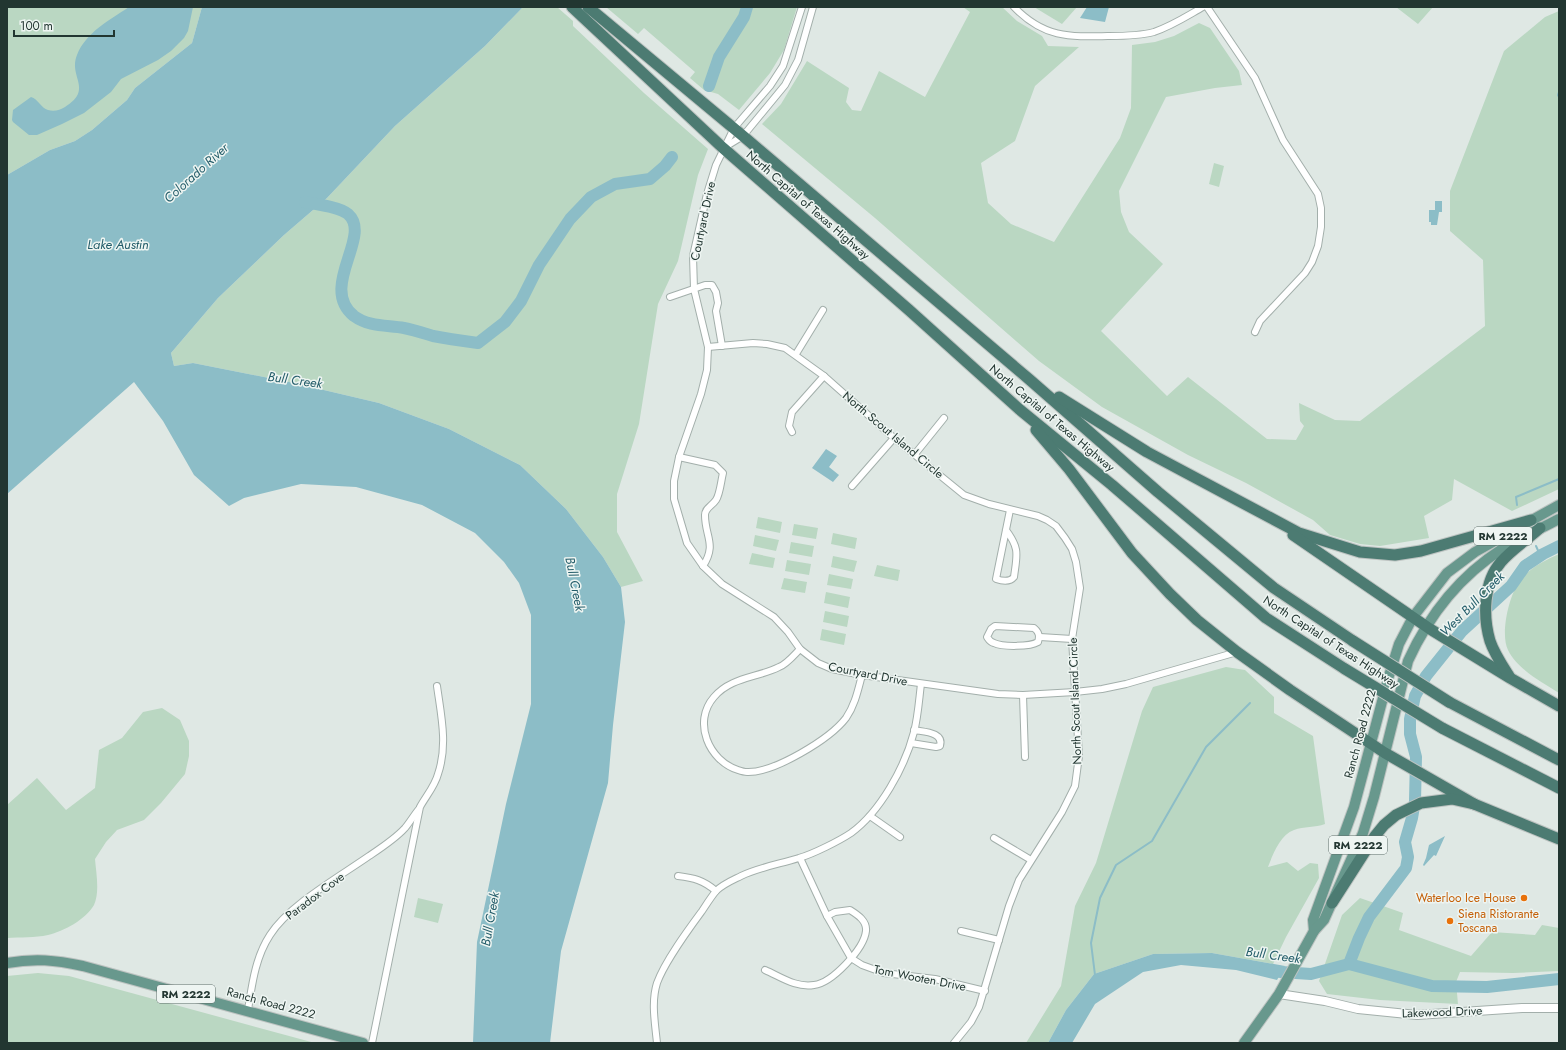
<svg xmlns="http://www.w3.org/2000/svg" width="1566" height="1050" viewBox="0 0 1566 1050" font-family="Jost,sans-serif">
	<rect width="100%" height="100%" fill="#dfe8e4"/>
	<!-- green -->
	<g fill="#bad7c2">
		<polygon points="7,7 202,7 192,43 135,88 127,100 92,130 75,141 50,150 7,175"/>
		<polygon points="523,7 557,7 573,21 573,26 644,93 708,149 698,175 678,261 658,304 639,424 617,494 617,532 643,581 621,587 603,557 566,509 520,465 449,429 379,403 294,383 193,363 174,366 171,353 218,298 284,235 327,198 395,126 485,46"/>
		<polygon points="606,7 797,7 784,50 770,73 739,110 718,94 704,90 690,78 695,72 644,28 638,34"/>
		<polygon points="963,7 1002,7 1017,21 1042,36 1048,46 1079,47 1035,86 1015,141 981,163 988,203 1011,224 1054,242 1120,138 1131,108 1132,45 1155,42 1174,36 1199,23 1210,28 1239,71 1242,85 1215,88 1166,97 1119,191 1121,212 1129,232 1163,264 1101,331 1167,396 1188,377 1267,439 1296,440 1304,426 1300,421 1299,403 1335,420 1360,421 1485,326 1483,260 1450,231 1450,191 1504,51 1545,17 1559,11 1559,489 1512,511 1454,479 1452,500 1424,516 1429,538 1380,546 1360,544 1330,535 1313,520 1246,483 1188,455 1102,407 1039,361 875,218 762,124 781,104 807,61 849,88 846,102 852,110 861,111 879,71 925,97 970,12"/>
		<polygon points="1034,7 1077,7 1062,24"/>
		<polygon points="1396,7 1433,7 1418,24"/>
		<polygon points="1214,163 1224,166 1219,187 1209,184"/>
		<polygon points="758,517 782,522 780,533 756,528"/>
		<polygon points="794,524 818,528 816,539 792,535"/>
		<polygon points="833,533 857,538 855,549 831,544"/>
		<polygon points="755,535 779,540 776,551 753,546"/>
		<polygon points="791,542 814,546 812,557 789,553"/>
		<polygon points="752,553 775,558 773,568 749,564"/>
		<path d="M1559 554V693C1542 682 1517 669 1508 650 1500 634 1509 596 1519 582 1527 569 1546 560 1559 554Z"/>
		<polygon points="833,556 857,561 854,572 831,567"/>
		<polygon points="787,560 811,564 809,575 785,571"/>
		<polygon points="877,565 900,570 898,581 874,576"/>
		<polygon points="829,574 853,579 851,589 827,585"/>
		<polygon points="784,578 807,582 805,593 781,589"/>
		<polygon points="826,592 850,597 848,608 824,603"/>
		<polygon points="825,611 849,616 847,627 823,622"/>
		<polygon points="822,629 846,634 844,645 820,640"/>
		<path d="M1226 667 1245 670 1274 697V713L1313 736 1325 824C1315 828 1304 826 1294 830 1280 835 1273 854 1268 867L1287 862 1298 871 1310 863 1318 864 1319 878 1286 937 1273 964 1212 953 1153 954 1094 974 1066 1010 1048 1043H1026L1061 986 1075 906 1096 863 1142 711 1153 687Z"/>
		<path d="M162 708 180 720 189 741V756L185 774 161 803 144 820 117 830 106 842 95 859C96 872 100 892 94 905 85 920 64 931 48 935 35 938 20 937 7 938V805L37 778 66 810 95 788 99 750 122 738 143 712Z"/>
		<polygon points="418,898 443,904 438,923 414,917"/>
		<polygon points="1360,898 1403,913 1399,930 1471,956 1492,932 1535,935 1542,925 1559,928 1559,971 1513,973 1460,972 1456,982 1458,1004 1380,1000 1327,994 1319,981 1342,915"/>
		<polygon points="38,973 69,976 315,1043 7,1043 7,976"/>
	</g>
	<!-- water -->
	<g fill="#8cbdc7">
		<path d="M129 7H193L188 31 184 38 171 51 158 60 121 79 111 92 84 113 62 124 37 135H29L13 122 12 120 13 110 31 97C38 99 41 108 48 110 54 112 60 110 65 107 94 89 68 77 77 55 86 32 110 20 129 7Z"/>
		<polygon points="202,7 523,7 485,46 395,126 327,198 284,235 218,298 171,353 174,366 193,363 294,383 379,403 449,429 520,465 566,509 603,557 621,587 625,622 613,725 608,783 561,951 550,1043 473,1043 477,942 506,804 531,704 531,615 519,583 504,562 475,533 422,505 356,487 301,484 244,498 229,506 194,475 163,421 134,382 7,494 7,175 50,150 75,141 92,130 127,100 135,88 192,43"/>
		<polygon points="1087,7 1109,7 1105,22 1080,18"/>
		<polygon points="1435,201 1442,201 1442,212 1439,212 1437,225 1431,225 1431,222 1429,222 1429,210 1435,210"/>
		<polygon points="826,449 837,456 829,467 839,475 833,482 812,468"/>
		<polygon points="1445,836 1436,856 1434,855 1424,866 1423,865 1426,858 1429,845"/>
		<polygon points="1212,953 1285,966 1277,980 1236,970 1181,965 1143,972 1095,1004 1072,1043 1048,1043 1066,1010 1094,974 1153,954"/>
	</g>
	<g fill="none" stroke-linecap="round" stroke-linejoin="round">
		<!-- stream -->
		<g stroke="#8cbdc7" stroke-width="2">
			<polyline points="1559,92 1558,95 1559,97"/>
			<polyline points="1517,505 1516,497 1559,479"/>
			<polyline points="1536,546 1540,555"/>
			<polyline points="1095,975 1091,943 1100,898 1116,865 1152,841 1206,747 1250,703"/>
		</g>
		<!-- river -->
		<g stroke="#8cbdc7" stroke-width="12">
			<polyline points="709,86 719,57 744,17 747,7"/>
			<path d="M305 202C316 204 340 207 348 214 373 236 318 287 354 316 369 327 387 325 404 328 414 330 423 333 433 336 448 339 463 341 478 343L505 322 521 301 539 265 570 219 591 197 615 184 650 179 665 166 672 157"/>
			<polyline points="1349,964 1359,938 1369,917 1406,868 1408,857 1405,842 1412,818 1415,801 1416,757 1410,734 1410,719 1415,696 1426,676 1462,631 1511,586 1525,566 1543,554 1559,546"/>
			<polyline points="1265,970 1281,972 1311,974 1349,964 1432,986 1487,987 1559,979"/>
		</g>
		<!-- minor casing -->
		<g stroke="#a3afab" stroke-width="8">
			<g id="minor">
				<polyline points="802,7 783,66 770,86 734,128 716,165 707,194 693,256 694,289 708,347 707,370 701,394 679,457 674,481 674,499 687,543 703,566 722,584 774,617 788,632 800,649 818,663 832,669 862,675 998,694 1023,695 1075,692 1102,689 1126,684 1237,652"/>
				<path d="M1014 7C1044 38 1069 37 1109 36 1124 36 1139 36 1154 32 1172 26 1187 16 1203 7"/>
				<polyline points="1207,7 1255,78 1283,140 1318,194 1321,208 1321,227 1318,246 1312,262 1305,273 1260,321 1255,332"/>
				<polyline points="725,147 743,136 785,85 798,60 813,7"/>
				<polyline points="670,297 705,285 712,285 716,292 718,303 716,311 722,346"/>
				<polyline points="708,347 753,343 767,344 785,348 824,376 894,438 964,495 989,504 1038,516 1047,520 1056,526 1065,538 1072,549 1076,562 1080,588 1072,639 1079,756 1075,786 1062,812 1019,880 1009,906 979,1007 971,1022 954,1043"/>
				<polyline points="796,354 823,310"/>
				<polyline points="792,432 789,426 792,412 824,376"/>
				<polyline points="915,454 944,418"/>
				<path d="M679 457 715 465 723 473C721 481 720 494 716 500 712 506 705 508 705 515 705 537 717 544 703 566"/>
				<polyline points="852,486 894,438"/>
				<path d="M1006 530C1020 549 1017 554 1014 577 1010 582 1002 581 996 579L1010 510"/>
				<path d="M995 626 1034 628C1039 632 1040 636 1038 642 1030 647 1002 647 994 643 990 642 989 640 987 637L991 629Z"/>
				<polyline points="1040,637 1072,639"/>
				<path d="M800 649C794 655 787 664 779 667 757 678 731 677 714 697 692 722 709 761 738 770 741 771 744 772 747 772 774 773 830 739 846 718 855 705 858 690 862 675"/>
				<polyline points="1023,695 1025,757"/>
				<path d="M911 743 936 747 940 746C944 732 924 732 914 730"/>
				<polyline points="870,816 900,837"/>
				<polyline points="994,838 1031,860"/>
				<polyline points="800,858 827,916 851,958 862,965 884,973 935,979 985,991"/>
				<path d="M678 876C694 878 703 880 716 891"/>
				<polyline points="961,931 999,940"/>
				<path d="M765 970C781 977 796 988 814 985 832 983 864 949 866 931 867 921 858 915 850 910L835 912 827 916"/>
				<path d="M248 1010C252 985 255 958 270 935 289 905 339 877 369 856 381 848 395 839 405 828 410 822 414 815 419 809"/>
				<path d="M372 1043 420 807C426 796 435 786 438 774 448 745 441 715 437 686"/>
				<path d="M657 1043C655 1023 651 1002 657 983 665 961 688 930 702 911 706 905 711 897 716 891 723 884 733 880 741 876 760 867 780 864 799 858 813 854 839 841 851 833 880 812 905 767 914 732 918 717 919 700 921 684"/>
			</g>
		</g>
		<!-- tertiary casing -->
		<g stroke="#a3afab" stroke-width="10">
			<polyline id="tertiary" points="1279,994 1325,1001 1358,1009 1417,1015 1522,1008 1559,1008"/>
		</g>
		<!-- primary casing -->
		<g stroke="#bdc3c1" stroke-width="12">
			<g id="primary">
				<polyline points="1314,931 1313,920 1354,807 1388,679 1399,644 1413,617 1447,573 1475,552 1559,505"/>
				<path d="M7 963C35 958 55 960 83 966L363 1043"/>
				<path d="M1244 1043 1279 994 1314 931 1324 920 1363 833 1374 797 1408 661C1429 615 1460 576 1502 549 1520 538 1540 529 1559 519"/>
			</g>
		</g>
		<!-- trunk casing -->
		<g stroke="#bdc3c1" stroke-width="13">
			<g id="trunk">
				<polyline points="572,7 723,148 909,310 1019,409 1112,485 1266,618 1345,669"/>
				<polyline points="588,7 743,136 1030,380 1158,492 1274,588 1353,641"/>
				<polyline points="1059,397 1147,452 1299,533 1360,552 1395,555 1421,551 1531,520"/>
				<polyline points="1036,430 1069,469 1132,553 1170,594 1197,620 1237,652 1290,690 1385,753 1474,804"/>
				<polyline points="1293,535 1430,629 1510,678 1559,706"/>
				<path d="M1509 676C1502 665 1494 653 1490 641 1483 617 1483 582 1501 562 1511 550 1528 539 1540 528"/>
				<polyline points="1449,702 1559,760"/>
				<polyline points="1442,728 1559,788"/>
				<polyline points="1332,903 1375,836 1384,825 1396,815 1421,803 1452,799 1474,804 1559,839"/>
			</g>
		</g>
		<!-- minor -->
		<use href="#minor" stroke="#fff" stroke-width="6"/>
		<!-- tertiary -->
		<use href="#tertiary" stroke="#fff" stroke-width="8"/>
		<!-- primary -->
		<use href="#primary" stroke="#68988d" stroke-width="10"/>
		<!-- trunk -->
		<use href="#trunk" stroke="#4c7b72" stroke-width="11"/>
		<!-- trunk-bridge casing -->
		<g stroke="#bdc3c1" stroke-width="13" stroke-linecap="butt">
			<g id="trunk-bridge">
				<polyline points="1353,641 1449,702"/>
				<polyline points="1345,669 1442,728"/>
			</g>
		</g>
		<!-- trunk-bridge -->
		<use href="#trunk-bridge" stroke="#4c7b72" stroke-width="11"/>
	</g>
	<!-- markers -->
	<g fill="#e8710a" stroke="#eef5f2" stroke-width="1.5">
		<circle cx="1524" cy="898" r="4"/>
		<circle cx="1450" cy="921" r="4"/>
	</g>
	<g text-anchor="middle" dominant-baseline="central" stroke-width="3" stroke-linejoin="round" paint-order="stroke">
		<!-- shield labels -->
		<g fill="#eef5f2" stroke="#5f6f6b" stroke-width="1">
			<rect x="1474" y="527" width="58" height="18" rx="3"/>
			<rect x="1329" y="836" width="58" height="18" rx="3"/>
			<rect x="157" y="985" width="58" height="18" rx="3"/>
		</g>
		<g font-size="11" font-weight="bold" fill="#223631">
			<text x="1503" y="536">RM 2222</text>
			<text x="1358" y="845">RM 2222</text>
			<text x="186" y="994">RM 2222</text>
		</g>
		<!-- street labels -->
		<g font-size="12" fill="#223631" stroke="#eef5f2">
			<text transform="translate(808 205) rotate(41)">North Capital of Texas Highway</text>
			<text transform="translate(703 221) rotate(-78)">Courtyard Drive</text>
			<text transform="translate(1052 418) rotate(40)">North Capital of Texas Highway</text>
			<text transform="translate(893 435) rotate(40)">North Scout Island Circle</text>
			<text transform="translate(1331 642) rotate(33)">North Capital of Texas Highway</text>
			<text transform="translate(868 674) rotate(11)">Courtyard Drive</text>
			<text transform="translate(1075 701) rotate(-92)">North Scout Island Circle</text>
			<text transform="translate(1360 734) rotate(-75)">Ranch Road 2222</text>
			<text transform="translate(315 896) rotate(-37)">Paradox Cove</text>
			<text transform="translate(920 978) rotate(11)">Tom Wooten Drive</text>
			<text transform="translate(271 1003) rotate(15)">Ranch Road 2222</text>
			<text transform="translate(1442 1012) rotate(-2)">Lakewood Drive</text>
		</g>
		<!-- food labels -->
		<g font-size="12" fill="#c56008" stroke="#eef5f2" text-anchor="end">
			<text x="1516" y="898">Waterloo Ice House</text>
			<text x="1458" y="914" text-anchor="start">Siena Ristorante<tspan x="1458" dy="14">Toscana</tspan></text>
		</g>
		<!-- water labels -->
		<g font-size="13" font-style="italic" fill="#245d6a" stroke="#eef5f2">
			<text transform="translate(196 173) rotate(-42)">Colorado River</text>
			<text x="118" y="244">Lake Austin</text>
			<text transform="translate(295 380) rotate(8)">Bull Creek</text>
			<text transform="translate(575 584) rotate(79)">Bull Creek</text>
			<text transform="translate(1472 604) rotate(-45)">West Bull Creek</text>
			<text transform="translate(490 919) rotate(-80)">Bull Creek</text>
			<text transform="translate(1273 955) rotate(8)">Bull Creek</text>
		</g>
	</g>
	<!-- border -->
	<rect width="1566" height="1050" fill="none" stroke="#223631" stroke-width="16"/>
	<!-- scale -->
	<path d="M14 30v6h100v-6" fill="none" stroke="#223631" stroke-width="2"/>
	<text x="20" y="30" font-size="12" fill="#223631" stroke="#eef5f2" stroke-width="3" paint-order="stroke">100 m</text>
</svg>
